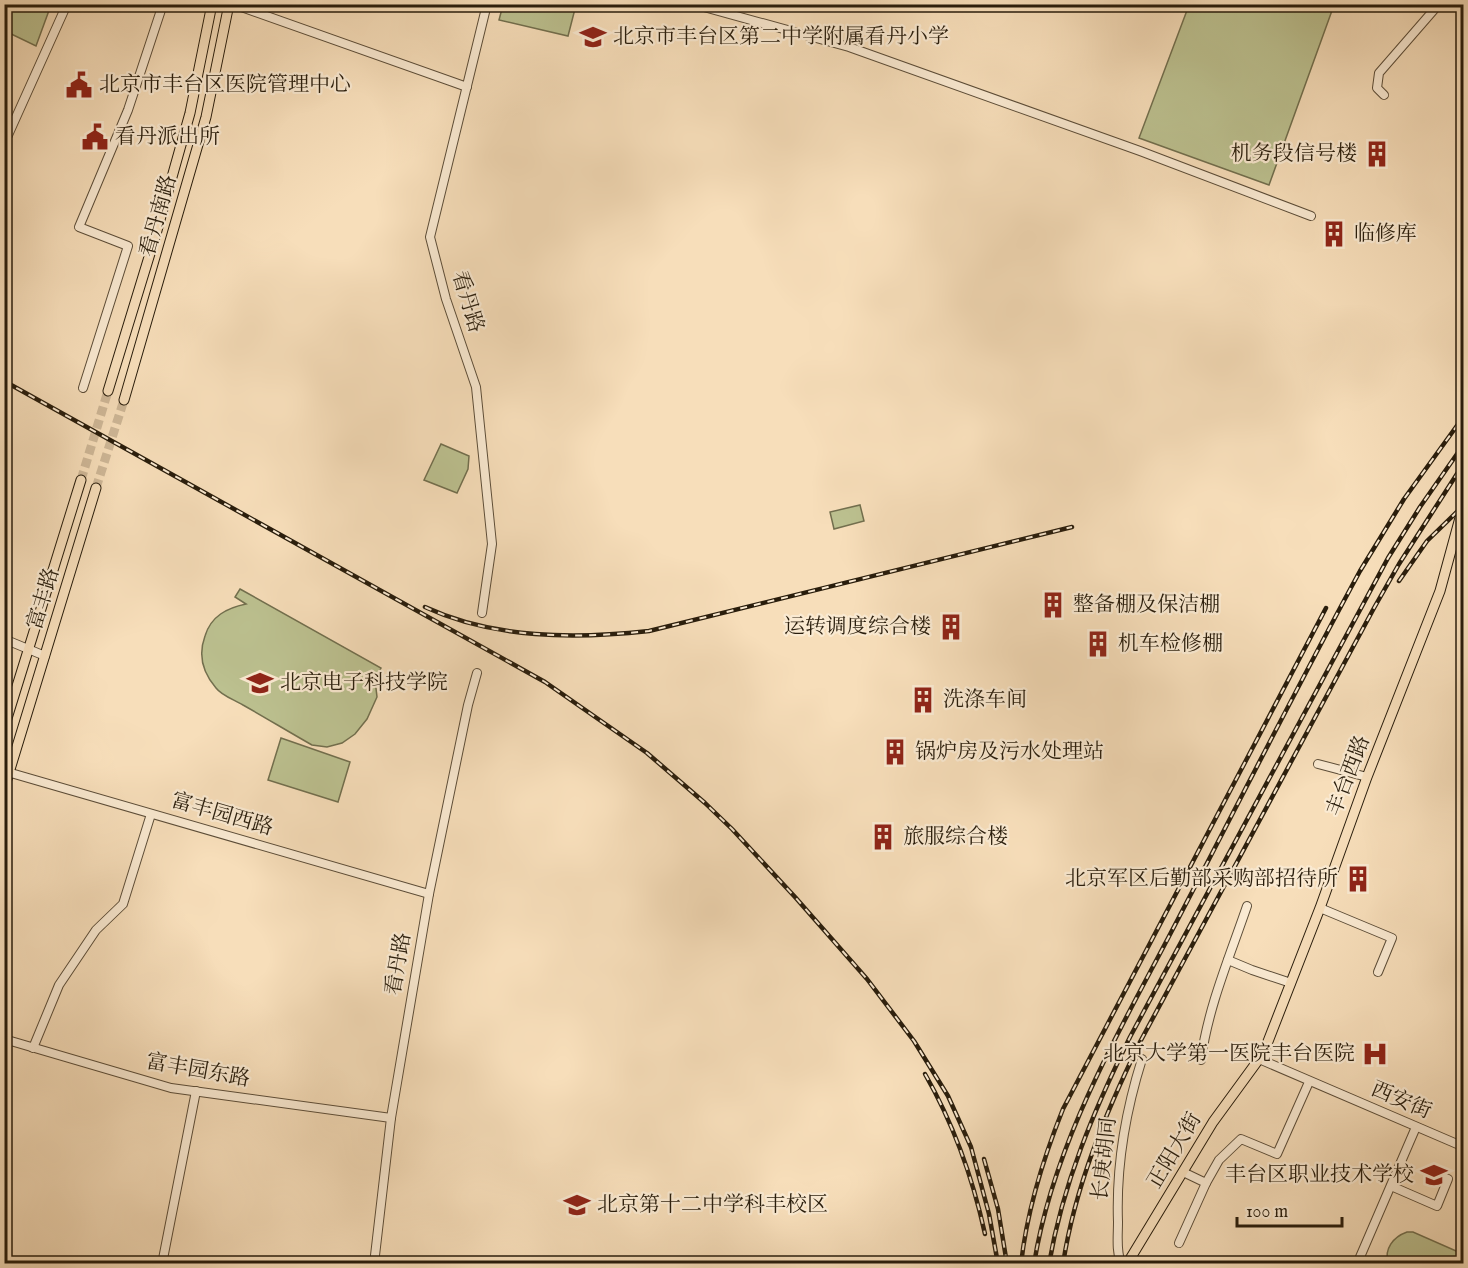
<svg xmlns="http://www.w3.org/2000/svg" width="1468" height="1268" viewBox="0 0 1468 1268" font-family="'IM FELL English','Noto Serif SC',serif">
	<rect width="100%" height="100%" fill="#f7deba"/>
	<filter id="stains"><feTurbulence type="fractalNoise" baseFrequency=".00333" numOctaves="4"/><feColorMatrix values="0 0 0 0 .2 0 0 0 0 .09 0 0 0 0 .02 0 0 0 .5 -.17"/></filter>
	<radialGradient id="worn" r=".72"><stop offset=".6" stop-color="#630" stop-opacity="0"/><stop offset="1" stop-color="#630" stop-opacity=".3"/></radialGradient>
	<!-- green -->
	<g fill="#bcc190" stroke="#726f4e" stroke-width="1.5">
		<polygon points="5,4 51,5 36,46 5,31"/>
		<polygon points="503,5 503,4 576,5 568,36 499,20"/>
		<polygon points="1189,5 1334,5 1269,185 1139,138"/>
		<polygon points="441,444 469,456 468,469 457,493 424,480"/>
		<polygon points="860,505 864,521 834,529 830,512"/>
		<path d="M240 589 381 668 375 680 377 697 367 719 355 734 342 743 327 747 312 745C289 732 266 718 243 705 235 700 222 696 216 688 203 673 198 655 205 636 211 616 227 608 246 604L235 597Z"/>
		<polygon points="281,738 350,762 338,802 268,780"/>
		<path d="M1407 1232H1413L1463 1254V1263H1388C1384 1249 1393 1237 1407 1232Z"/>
	</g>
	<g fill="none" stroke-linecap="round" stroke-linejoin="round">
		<!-- major-tunnel -->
		<g stroke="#ceb797" stroke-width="9" stroke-dasharray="9 4.5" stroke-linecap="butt">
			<polyline points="81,480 108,391"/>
			<polyline points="96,488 124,400"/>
		</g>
		<!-- minor casing -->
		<g stroke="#5c4d38" stroke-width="10">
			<g id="minor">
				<polyline points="233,4 467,87"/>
				<polyline points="693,4 849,47 1140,151 1311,216"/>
				<polyline points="1384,95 1377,88 1379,73 1439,4"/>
				<polyline points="4,144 67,4"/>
				<polyline points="83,388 128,246 79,227 128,110 163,4"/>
				<polyline points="482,613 492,544 476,387 446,299 430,237 487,4"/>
				<polyline points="4,639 45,656"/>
				<polyline points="1318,764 1367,777"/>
				<polyline points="4,771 429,894"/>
				<polyline points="1320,908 1392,938 1378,972"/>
				<polyline points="1228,960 1252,970 1291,983"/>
				<polyline points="4,1039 171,1088 391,1118"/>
				<polyline points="33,1048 59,985 96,930 123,904 151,814"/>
				<polyline points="1259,1059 1464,1147"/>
				<path d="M1201 1060C1208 1007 1230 956 1247 906"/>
				<polyline points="1206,1183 1219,1160 1241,1139 1277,1154 1309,1082"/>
				<polyline points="1391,1186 1437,1206 1448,1179 1432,1172"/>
				<polyline points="1179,1243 1206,1183 1183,1172"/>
				<polyline points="162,1264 196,1091"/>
				<polyline points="374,1264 391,1118 429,894 468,705 477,673"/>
				<path d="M1121 1264C1116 1251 1118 1236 1118 1222 1116 1166 1125 1113 1142 1059"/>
				<polyline points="1357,1264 1416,1127"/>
			</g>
		</g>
		<!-- major casing -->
		<g stroke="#291d0c" stroke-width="11">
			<g id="major">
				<polyline points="108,391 156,234 190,113 212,4"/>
				<polyline points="124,400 206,117 229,4"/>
				<polyline points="4,728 81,480"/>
				<polyline points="4,789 96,488"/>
				<polyline points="1127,1264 1213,1122 1259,1059 1267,1044 1320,908 1367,777 1440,591 1464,503"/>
			</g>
		</g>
		<!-- minor -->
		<use href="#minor" stroke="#faead2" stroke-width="8"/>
		<!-- major -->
		<use href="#major" stroke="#f7deba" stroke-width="9"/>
		<!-- rail casing -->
		<g stroke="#291d0c" stroke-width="4.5">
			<g id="rail">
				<polyline points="4,381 545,682 647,753 705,803 732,829 795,897 867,979 914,1041 948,1096 971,1147 989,1214 998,1264"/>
				<polyline points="1399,581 1427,541 1464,505"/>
				<path d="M425 607C494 639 575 639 649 631L1072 527"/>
				<path d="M925 1074C953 1123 973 1179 985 1234"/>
				<polyline points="984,1159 998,1209 1006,1258"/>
				<path d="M1021 1264C1027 1210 1043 1159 1063 1109L1326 608"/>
				<path d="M1034 1264C1054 1140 1120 1031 1177 921 1238 804 1297 687 1360 571L1404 499 1464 416"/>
				<path d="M1049 1264C1063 1183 1094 1110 1130 1037L1388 558 1420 507 1464 444"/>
				<path d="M1063 1264C1075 1186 1106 1112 1140 1042L1374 608 1399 564 1464 463"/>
			</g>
		</g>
		<!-- rail -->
		<use href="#rail" stroke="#faead2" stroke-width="2" stroke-dasharray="7" stroke-linecap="butt"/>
	</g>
	<!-- icons -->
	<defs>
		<g id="school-bare" transform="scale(2.07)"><path d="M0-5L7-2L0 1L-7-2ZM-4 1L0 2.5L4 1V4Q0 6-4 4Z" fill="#8f2418" stroke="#faead2" stroke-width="2.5" paint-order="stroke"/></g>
		<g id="civic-bare" transform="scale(2.07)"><path d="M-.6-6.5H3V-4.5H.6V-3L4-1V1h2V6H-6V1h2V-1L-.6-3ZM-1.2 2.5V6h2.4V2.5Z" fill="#8f2418" stroke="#faead2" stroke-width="2.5" paint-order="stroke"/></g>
		<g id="building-bare" transform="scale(2.07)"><path d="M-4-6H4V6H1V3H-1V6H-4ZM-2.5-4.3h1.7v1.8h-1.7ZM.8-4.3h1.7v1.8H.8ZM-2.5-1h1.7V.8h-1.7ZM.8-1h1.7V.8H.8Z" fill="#8f2418" stroke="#faead2" stroke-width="2.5" paint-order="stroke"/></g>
		<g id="university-bare" transform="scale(2.07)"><path d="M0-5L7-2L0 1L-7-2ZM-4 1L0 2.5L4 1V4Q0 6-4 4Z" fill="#8f2418" stroke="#faead2" stroke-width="2.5" paint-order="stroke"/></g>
		<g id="hospital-bare" transform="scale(2.07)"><path d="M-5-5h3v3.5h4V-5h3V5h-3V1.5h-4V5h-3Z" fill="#8f2418" stroke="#faead2" stroke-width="2.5" paint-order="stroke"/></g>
	</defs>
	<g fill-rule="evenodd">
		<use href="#school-bare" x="593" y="37"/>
		<use href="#civic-bare" x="79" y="85"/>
		<use href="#civic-bare" x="95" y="137"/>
		<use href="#building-bare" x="1377" y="154"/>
		<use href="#building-bare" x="1334" y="234"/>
		<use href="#building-bare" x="1053" y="605"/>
		<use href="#building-bare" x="951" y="627"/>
		<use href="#building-bare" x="1098" y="644"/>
		<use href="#university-bare" x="260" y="683"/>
		<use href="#building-bare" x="923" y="700"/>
		<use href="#building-bare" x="895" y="752"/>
		<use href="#building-bare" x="883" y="837"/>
		<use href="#building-bare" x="1358" y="879"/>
		<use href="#hospital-bare" x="1375" y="1054"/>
		<use href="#university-bare" x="1434" y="1175"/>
		<use href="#school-bare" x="577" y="1205"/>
	</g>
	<g text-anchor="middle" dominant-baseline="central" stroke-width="4.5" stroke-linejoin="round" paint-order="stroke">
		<!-- poi labels -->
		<g font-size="21" fill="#291d0c" stroke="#faead2" text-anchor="start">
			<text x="613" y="37">北京市丰台区第二中学附属看丹小学</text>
			<text x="99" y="85">北京市丰台区医院管理中心</text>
			<text x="115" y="137">看丹派出所</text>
			<text x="1357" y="154" text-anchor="end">机务段信号楼</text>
			<text x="1354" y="234">临修库</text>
			<text x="1073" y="605">整备棚及保洁棚</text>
			<text x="931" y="627" text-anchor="end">运转调度综合楼</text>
			<text x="1118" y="644">机车检修棚</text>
			<text x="280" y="683">北京电子科技学院</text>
			<text x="943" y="700">洗涤车间</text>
			<text x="915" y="752">锅炉房及污水处理站</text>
			<text x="903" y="837">旅服综合楼</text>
			<text x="1338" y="879" text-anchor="end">北京军区后勤部采购部招待所</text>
			<text x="1355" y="1054" text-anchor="end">北京大学第一医院丰台医院</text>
			<text x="1414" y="1175" text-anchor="end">丰台区职业技术学校</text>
			<text x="597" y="1205">北京第十二中学科丰校区</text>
		</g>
		<!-- street labels -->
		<g font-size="21" fill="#291d0c" stroke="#faead2">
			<text transform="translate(159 216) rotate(-74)">看丹南路</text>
			<text transform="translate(467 302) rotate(73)">看丹路</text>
			<text transform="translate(44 599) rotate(-73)">富丰路</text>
			<text transform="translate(1349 776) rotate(-69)">丰台西路</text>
			<text transform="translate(222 815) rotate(16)">富丰园西路</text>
			<text transform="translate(399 964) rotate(-80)">看丹路</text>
			<text transform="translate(198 1071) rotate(10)">富丰园东路</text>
			<text transform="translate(1401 1101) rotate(23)">西安街</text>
			<text transform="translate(1175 1151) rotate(-59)">正阳大街</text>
			<text transform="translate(1105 1159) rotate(-84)">长庚胡同</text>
		</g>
	</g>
	<!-- margin -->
	<rect width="1468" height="1268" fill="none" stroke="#f7deba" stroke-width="24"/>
	<rect x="6" y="6" width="1456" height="1256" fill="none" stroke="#291d0c" stroke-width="3"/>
	<rect x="12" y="12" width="1444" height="1244" fill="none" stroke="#291d0c" stroke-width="1.5"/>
	<!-- scale -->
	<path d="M1237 1217v9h105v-9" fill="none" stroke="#291d0c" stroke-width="3"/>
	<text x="1246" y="1217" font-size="18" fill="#291d0c" stroke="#faead2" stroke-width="4.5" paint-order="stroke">100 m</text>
	<rect width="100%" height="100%" filter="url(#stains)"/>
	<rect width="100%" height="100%" fill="url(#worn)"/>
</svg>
